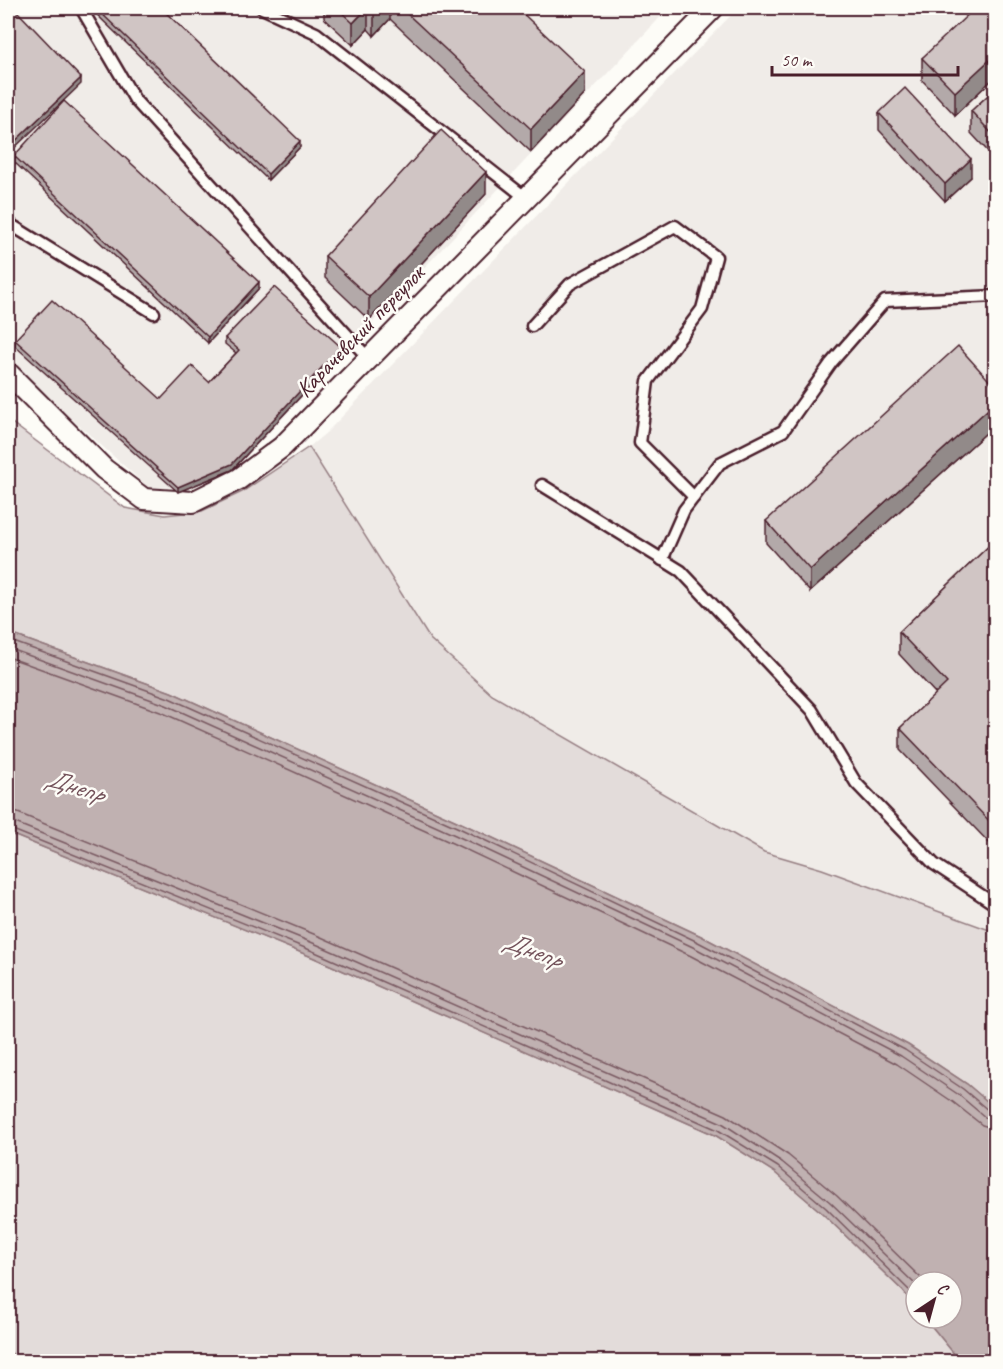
<svg xmlns="http://www.w3.org/2000/svg" width="1003" height="1369" viewBox="0 0 1003 1369" font-family="Caveat,sans-serif">
	<rect width="100%" height="100%" fill="#fdfcf7"/>
	<filter id="ink" filterUnits="userSpaceOnUse"><feTurbulence type="fractalNoise" baseFrequency=".0167" numOctaves="2"/><feDisplacementMap in="SourceGraphic" scale="12" xChannelSelector="R" yChannelSelector="G"/><feConvolveMatrix kernelMatrix="1 2 1 2 8 2 1 2 1" color-interpolation-filters="sRGB"/></filter>
	<g filter="url(#ink)">
		<!-- built -->
		<g fill="#f0ece8">
			<polygon points="8,8 669,8 222,482 150,489 8,362"/>
			<polygon points="738,8 995,8 995,932 822,869 764,852 492,695 430,639 309,447 327,432"/>
		</g>
		<!-- green -->
		<g fill="#e3dcda" stroke="#967e82" stroke-width="1.5">
			<polygon points="8,420 125,508 165,515 202,511 242,492 309,447 430,639 492,695 764,852 822,869 995,932 995,1108 967,1084 908,1045 701,936 461,823 171,692 8,633"/>
			<polygon points="8,833 312,957 715,1135 774,1172 821,1212 903,1291 916,1307 916,1318 925,1318 960,1361 19,1362 8,1349"/>
		</g>
		<!-- water -->
		<polygon fill="#c0b1b1" stroke="#91777b" stroke-width="1.5" points="8,633 171,692 461,823 701,936 908,1045 967,1084 995,1108 995,1361 960,1361 925,1318 952,1318 952,1282 916,1282 916,1307 903,1291 821,1212 774,1172 715,1135 312,957 8,833"/>
		<g fill="none" stroke-linecap="round" stroke-linejoin="round">
			<!-- shore -->
			<g stroke="#795961" stroke-width="1.5">
				<polyline points="8,640 169,698 459,828 698,942 905,1050 963,1089 989,1111 996,1112"/>
				<polyline points="8,648 166,705 455,835 695,948 901,1056 959,1095 986,1118 996,1120"/>
				<polyline points="8,657 163,713 452,843 691,956 897,1064 953,1102 982,1125 996,1129"/>
				<polyline points="8,811 18,813 321,937 726,1115 788,1155 837,1196 925,1282"/>
				<polyline points="8,820 318,945 722,1123 782,1162 830,1202 916,1285"/>
				<polyline points="8,828 315,952 718,1130 778,1167 826,1208 916,1297"/>
			</g>
			<!-- lane casing -->
			<g stroke="#4a1f2b" stroke-width="15">
				<g id="lane">
					<polyline points="81,8 135,100 369,359"/>
					<polyline points="262,8 316,33 526,198"/>
					<polyline points="8,223 154,313"/>
					<polyline points="532,326 570,284 675,226 716,257 702,309 648,381 640,443 694,497"/>
					<polyline points="542,485 681,571 812,710 856,783 934,864 996,905"/>
					<polyline points="662,560 684,510 720,463 783,431 831,363 885,301 996,296"/>
				</g>
			</g>
			<!-- street casing -->
			<g stroke="#4a1f2b" stroke-width="24">
				<polyline id="street" points="8,373 104,469 144,499 193,502 239,479 282,447 713,8"/>
			</g>
			<!-- lane -->
			<use href="#lane" stroke="#fdfcf7" stroke-width="10"/>
			<!-- street -->
			<use href="#street" stroke="#fdfcf7" stroke-width="20"/>
		</g>
		<!-- wall -->
		<g fill="#b3a9a9" stroke="#4a1f2b" stroke-width="1.5">
			<polygon points="90,8 161,8 300,147 268,180"/>
			<polygon points="324,8 517,8 585,94 531,152 390,19 374,36 368,29 353,45 324,18"/>
			<polygon points="996,8 996,76 955,115 922,80 922,58"/>
			<polygon points="996,88 996,160 971,133 971,111"/>
			<polygon points="879,113 971,177 945,201 879,130"/>
			<polygon points="14,156 259,288 208,343 14,162"/>
			<polygon points="486,194 369,320 325,278 325,256"/>
			<polygon points="225,338 341,353 232,470 178,492 15,346 15,340 161,399 209,382 236,353 225,344"/>
			<polygon points="996,388 996,424 810,592 766,543 766,521"/>
			<polygon points="996,539 996,850 900,750 900,728 936,694 899,654 899,632"/>
		</g>
		<!-- shaded-wall -->
		<g fill="#928a89" stroke="#4a1f2b" stroke-width="1.5">
			<polygon points="368,8 368,29 353,45 353,23"/>
			<polygon points="380,8 390,8 390,19 374,36 374,13"/>
			<polygon points="996,54 996,76 955,115 955,92"/>
			<polygon points="585,72 585,94 531,152 531,129"/>
			<polygon points="81,78 81,84 8,154 8,148"/>
			<polygon points="300,141 300,147 268,180 268,174"/>
			<polygon points="971,159 971,177 945,201 945,184"/>
			<polygon points="486,172 486,194 369,320 369,297"/>
			<polygon points="259,282 259,288 208,343 208,337"/>
			<polygon points="341,347 341,353 232,470 178,492 178,487"/>
			<polygon points="996,402 996,424 810,592 810,570"/>
		</g>
		<!-- building -->
		<g fill="#d0c5c4" stroke="#4a1f2b" stroke-width="1.5">
			<polygon points="8,8 14,8 81,78 8,148"/>
			<polygon points="96,8 161,8 300,141 268,174"/>
			<polygon points="337,8 367,8 353,23"/>
			<polygon points="368,8 380,8 374,13"/>
			<polygon points="401,8 517,8 585,72 531,129"/>
			<polygon points="975,8 996,8 996,54 955,92 922,58"/>
			<polygon points="905,88 971,159 945,184 879,113"/>
			<polygon points="996,88 996,138 971,111"/>
			<polygon points="64,101 259,282 208,337 14,156"/>
			<polygon points="441,130 486,172 369,297 325,256"/>
			<polygon points="274,287 341,347 232,464 178,487 15,340 52,300 161,399 192,366 209,382 239,350 225,338"/>
			<polygon points="958,346 996,388 996,402 810,570 766,521"/>
			<polygon points="996,539 996,828 900,728 947,683 899,632"/>
		</g>
	</g>
	<g text-anchor="middle" dominant-baseline="central" stroke-width="5" stroke-linejoin="round" paint-order="stroke">
		<!-- street labels -->
		<g font-size="24" fill="#4a1f2b" stroke="#fdfcf7">
			<text transform="translate(360 331) rotate(-46)">Карачевский переулок</text>
		</g>
		<!-- water labels -->
		<g font-size="26" font-style="italic" fill="#73525a" stroke="#fdfcf7">
			<text transform="translate(75 786) rotate(17)">Днепр</text>
			<text transform="translate(533 950) rotate(21)">Днепр</text>
		</g>
	</g>
	<!-- margin -->
	<rect width="1003" height="1369" fill="none" stroke="#fdfcf7" stroke-width="30"/>
	<rect x="15" y="15" width="973" height="1339" fill="none" stroke="#4a1f2b" stroke-width="2" filter="url(#ink)"/>
	<!-- north arrow -->
	<g transform="translate(934 1300) rotate(36)"><circle r="28" fill="#fdfcf7" stroke="#b5a4a5" stroke-width="1.5"/>
	<path d="M0-4.5L10 22L0 15L-10 22Z" fill="#4a1f2b"/>
	<text y="-9" font-size="16" font-weight="bold" text-anchor="middle" fill="#4a1f2b">С</text>
	</g>
	<!-- scale -->
	<path d="M772 66v9h186v-9" fill="none" stroke="#4a1f2b" stroke-width="3"/>
	<text x="781" y="66" font-size="18" fill="#4a1f2b" stroke="#fdfcf7" stroke-width="4.5" paint-order="stroke">50 m</text>
</svg>
